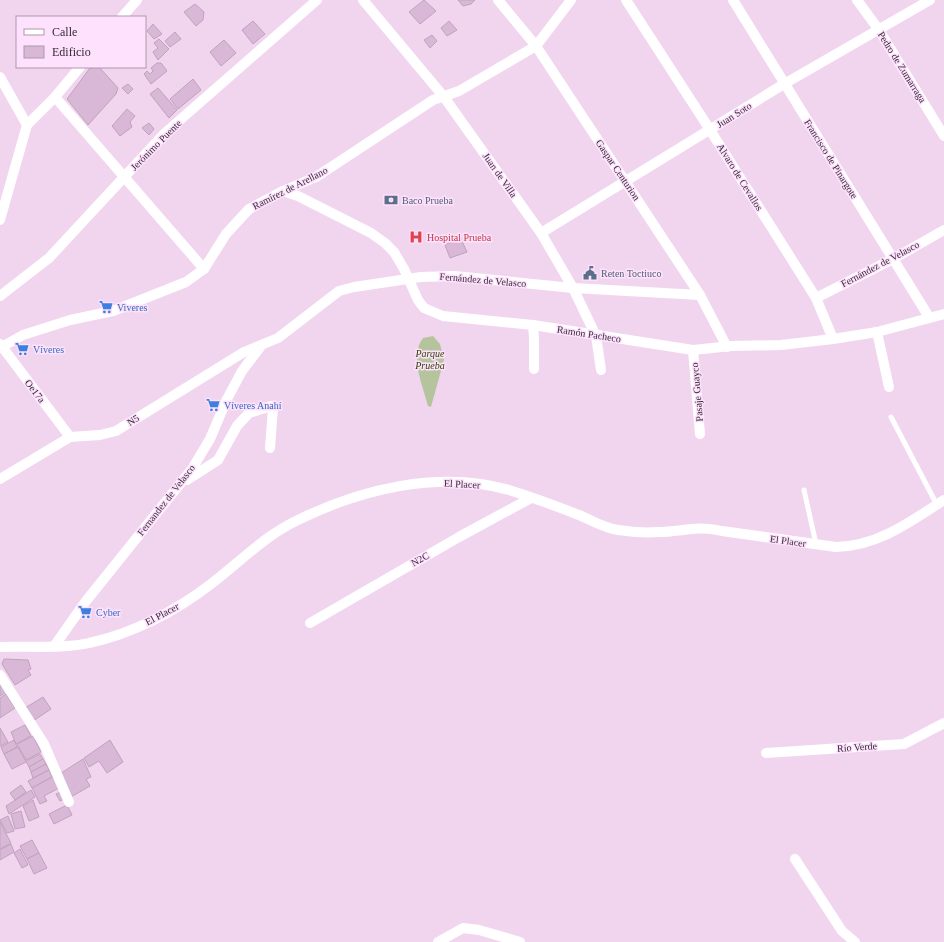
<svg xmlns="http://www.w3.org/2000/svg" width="944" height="942" viewBox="0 0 944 942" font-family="Georgia,serif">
	<rect width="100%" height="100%" fill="#f1d5ef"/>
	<!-- park -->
	<path fill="#b6c49e" d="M433 336 440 344 444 360 431 407 428 406C423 386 409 356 423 338Z"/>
	<!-- building -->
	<g fill="#d9b8d7" stroke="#bea3bc">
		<polygon points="424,0 436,11 420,24 409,12"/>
		<polygon points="458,0 475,0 471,4 463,6"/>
		<polygon points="195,4 204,12 203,20 196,26 184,12"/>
		<polygon points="253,21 265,34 253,44 242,30"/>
		<polygon points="449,21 457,30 447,36 441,28"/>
		<polygon points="153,24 162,34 154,39 147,31"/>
		<polygon points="175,32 181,39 170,47 165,41"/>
		<polygon points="432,35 437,41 430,48 424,40"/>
		<polygon points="159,39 169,49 158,60 153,52 158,48 154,43"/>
		<polygon points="224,40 236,53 221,66 210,52"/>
		<polygon points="157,63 161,63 167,71 151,84 144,74 147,71 150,74 153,71 151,68"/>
		<polygon points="99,67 118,88 116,94 88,125 67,99 90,68"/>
		<polygon points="193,79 201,90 178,109 170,99"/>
		<polygon points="128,84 133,89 128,94 122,88"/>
		<polygon points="158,88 177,110 169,118 150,94"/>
		<polygon points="127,109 135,116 130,122 132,127 120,136 112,126"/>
		<polygon points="149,123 154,129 149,135 142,128"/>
		<polygon points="460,237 467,252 450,258 445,245"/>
		<polygon points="4,659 28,660 31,669 28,670 31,675 15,685 2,664"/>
		<polygon points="0,683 6,692 0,696"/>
		<polygon points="6,694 15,708 0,718 0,698"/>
		<polygon points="43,697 51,709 33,721 25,708"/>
		<polygon points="25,725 31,736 16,744 11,732"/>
		<polygon points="0,728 8,742 0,746"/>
		<polygon points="33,736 41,752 26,760 17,744"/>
		<polygon points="14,740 17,747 4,754 1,747"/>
		<polygon points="110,740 123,762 107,773 99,761 89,767 84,758"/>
		<polygon points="18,747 26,762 12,769 4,754"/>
		<polygon points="40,754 43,759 29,767 26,761"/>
		<polygon points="43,759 46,764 31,772 29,767"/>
		<polygon points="83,759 91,777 86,779 90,786 69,798 58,775"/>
		<polygon points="46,764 49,770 33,778 31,772"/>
		<polygon points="49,770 52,777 32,788 28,781"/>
		<polygon points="54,776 59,788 44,796 47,801 40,804 32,788"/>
		<polygon points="21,785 26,792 15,800 10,793"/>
		<polygon points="31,790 35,797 9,814 6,806"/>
		<polygon points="61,792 64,799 60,801 56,794"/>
		<polygon points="33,800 39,817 29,821 23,806"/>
		<polygon points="67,805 72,815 54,824 49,814"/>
		<polygon points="21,811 25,827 15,829 11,814"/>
		<polygon points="8,816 14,831 7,833 0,820"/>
		<polygon points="0,822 11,843 0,849"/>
		<polygon points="32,840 39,853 27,859 20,846"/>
		<polygon points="11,844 14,852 0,860 0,850"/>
		<polygon points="20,849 28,865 22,868 14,853"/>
		<polygon points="39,853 47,868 34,874 27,859"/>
	</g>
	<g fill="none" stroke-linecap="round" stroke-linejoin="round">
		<!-- service -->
		<g stroke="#fff" stroke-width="5">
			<polyline points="891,417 937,505"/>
			<polyline points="804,490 816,544"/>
		</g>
		<!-- minor -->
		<g stroke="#fff" stroke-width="10">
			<polyline points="363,0 444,97 541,233 573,288 596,336 601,370"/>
			<polyline points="498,0 536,46 700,295 727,347"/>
			<polyline points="626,0 705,122 816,298 833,339"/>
			<polyline points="733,0 929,317"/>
			<polyline points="857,0 879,30 944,136"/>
			<polyline points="122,17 137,0"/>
			<polyline points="0,77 27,125"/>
			<polyline points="55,97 204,269"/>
			<polyline points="283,191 298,196 371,233 385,243 394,252 404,269 418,300 424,308 443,316 533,325 693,350 731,346 781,345 833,339 877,332 944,314"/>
			<polyline points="0,220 27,125 55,97 80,67"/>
			<polyline points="541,233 784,84 930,0"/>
			<polyline points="0,296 49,258 165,133 317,0"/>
			<polyline points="816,298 893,259 944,230"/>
			<polyline points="533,325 534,338 534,369"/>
			<polyline points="877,332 889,387"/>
			<polyline points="0,344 70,437"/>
			<polyline points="0,348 23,335 70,320 113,311 186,282 204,269 226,234 249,209 283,191 316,177 433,100 459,91 536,46 571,0"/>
			<polyline points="693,350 700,434"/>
			<polyline points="0,479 70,437 100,435 116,431 244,352 278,338 339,291 354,287 421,277 454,276 573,288 700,295"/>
			<polyline points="187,480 218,460 237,426 249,413 271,406 273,408 270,448"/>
			<polyline points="310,623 459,537 531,498"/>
			<polyline points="55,645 86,601 192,469 210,439 227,399 242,371 261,346"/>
			<path d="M0 647C27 646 64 649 89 643 132 634 176 611 211 584 240 562 264 536 298 520 361 489 439 470 509 490 532 497 556 506 579 515 591 520 604 528 618 530 631 532 644 533 657 532 682 532 696 525 722 531L836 547C878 546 910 522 944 500"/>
			<polyline points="0,675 44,744 69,802"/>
			<polyline points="766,753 904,744 944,723"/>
			<polyline points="795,859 842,931 855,942"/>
			<polyline points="438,942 463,928 479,930 520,942"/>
		</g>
	</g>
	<!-- icons -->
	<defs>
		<g id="bank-bare" transform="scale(1.08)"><path d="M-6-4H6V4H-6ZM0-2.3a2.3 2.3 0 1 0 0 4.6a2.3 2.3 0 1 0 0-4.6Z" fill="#5c6f8a" stroke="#fee2fd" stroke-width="2.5" paint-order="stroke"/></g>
		<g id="hospital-bare" transform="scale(1.08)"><path d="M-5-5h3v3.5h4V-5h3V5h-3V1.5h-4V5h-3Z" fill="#e0444e" stroke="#fee2fd" stroke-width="2.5" paint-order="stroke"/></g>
		<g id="civic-bare" transform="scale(1.08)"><path d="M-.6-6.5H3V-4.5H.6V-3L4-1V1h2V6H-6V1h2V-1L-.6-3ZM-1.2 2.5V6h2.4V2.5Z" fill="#5c6f8a" stroke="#fee2fd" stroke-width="2.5" paint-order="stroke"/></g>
		<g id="supermarket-bare" transform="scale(1.08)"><path d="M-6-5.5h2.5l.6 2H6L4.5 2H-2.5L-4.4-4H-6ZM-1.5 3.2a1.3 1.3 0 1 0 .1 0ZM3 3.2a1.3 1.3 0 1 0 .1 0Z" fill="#3f7fe0" stroke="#fee2fd" stroke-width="2.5" paint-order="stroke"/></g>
	</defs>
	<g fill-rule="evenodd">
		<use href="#bank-bare" x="391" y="200"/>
		<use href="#hospital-bare" x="416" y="237"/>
		<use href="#civic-bare" x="590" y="273"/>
		<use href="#supermarket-bare" x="106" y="307"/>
		<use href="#supermarket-bare" x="22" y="349"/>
		<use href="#supermarket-bare" x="213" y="405"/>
		<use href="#supermarket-bare" x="85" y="612"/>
	</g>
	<g text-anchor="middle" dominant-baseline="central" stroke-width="3" stroke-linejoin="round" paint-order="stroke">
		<!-- street labels -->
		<g font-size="10" fill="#342a34" stroke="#fee2fd">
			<text transform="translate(902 67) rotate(58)">Pedro de Zumarraga</text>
			<text transform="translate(734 115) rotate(-32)">Juan Soto</text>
			<text transform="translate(156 145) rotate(-45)">Jerónimo Puente</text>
			<text transform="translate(831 159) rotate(58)">Francisco de Pinargote</text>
			<text transform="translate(618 170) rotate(56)">Gaspar Centurion</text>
			<text transform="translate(500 175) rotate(55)">Juan de Villa</text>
			<text transform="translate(740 177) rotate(58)">Alvaro de Cevallos</text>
			<text transform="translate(290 188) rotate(-27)">Ramírez de Arellano</text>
			<text transform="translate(880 264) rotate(-28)">Fernández de Velasco</text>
			<text transform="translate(483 280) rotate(5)">Fernández de Velasco</text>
			<text transform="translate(589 334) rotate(9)">Ramón Pacheco</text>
			<text transform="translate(35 391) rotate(53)">Oe17a</text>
			<text transform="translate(697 392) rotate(-95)">Pasaje Guayco</text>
			<text transform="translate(133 420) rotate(-32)">N5</text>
			<text transform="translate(462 484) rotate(3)">El Placer</text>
			<text transform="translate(166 500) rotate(-52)">Fernandez de Velasco</text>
			<text transform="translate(788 541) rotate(8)">El Placer</text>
			<text transform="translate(420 559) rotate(-30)">N2C</text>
			<text transform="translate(162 614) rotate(-28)">El Placer</text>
			<text transform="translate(857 747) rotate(-4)">Río Verde</text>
		</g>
		<!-- service labels -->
		<g font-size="10" fill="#4e5e75" stroke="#fee2fd" text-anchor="start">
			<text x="402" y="200">Baco Prueba</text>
			<text x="601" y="273">Reten Toctiuco</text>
		</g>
		<!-- health labels -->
		<g font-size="10" fill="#be3a42" stroke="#fee2fd" text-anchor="start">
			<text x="427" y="237">Hospital Prueba</text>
		</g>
		<!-- shop labels -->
		<g font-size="10" fill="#366cbe" stroke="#fee2fd" text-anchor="start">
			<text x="117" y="307">Viveres</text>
			<text x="33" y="349">Víveres</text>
			<text x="224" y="405">Víveres Anahí</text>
			<text x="96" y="612">Cyber</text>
		</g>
		<!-- park labels -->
		<g font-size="10" font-style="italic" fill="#304000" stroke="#fee2fd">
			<text x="430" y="353">Parque<tspan x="430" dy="12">Prueba</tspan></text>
		</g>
	</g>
	<!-- legend -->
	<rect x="16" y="16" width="130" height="52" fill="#fee2fd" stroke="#ad98ad"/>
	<rect x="24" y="29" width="20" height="6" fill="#ffffff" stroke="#ad98ad"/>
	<text x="52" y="36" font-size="12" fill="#342a34">Calle</text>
	<rect x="24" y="46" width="20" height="12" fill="#d9b8d7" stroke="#ad98ad"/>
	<text x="52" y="56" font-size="12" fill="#342a34">Edificio</text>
</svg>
